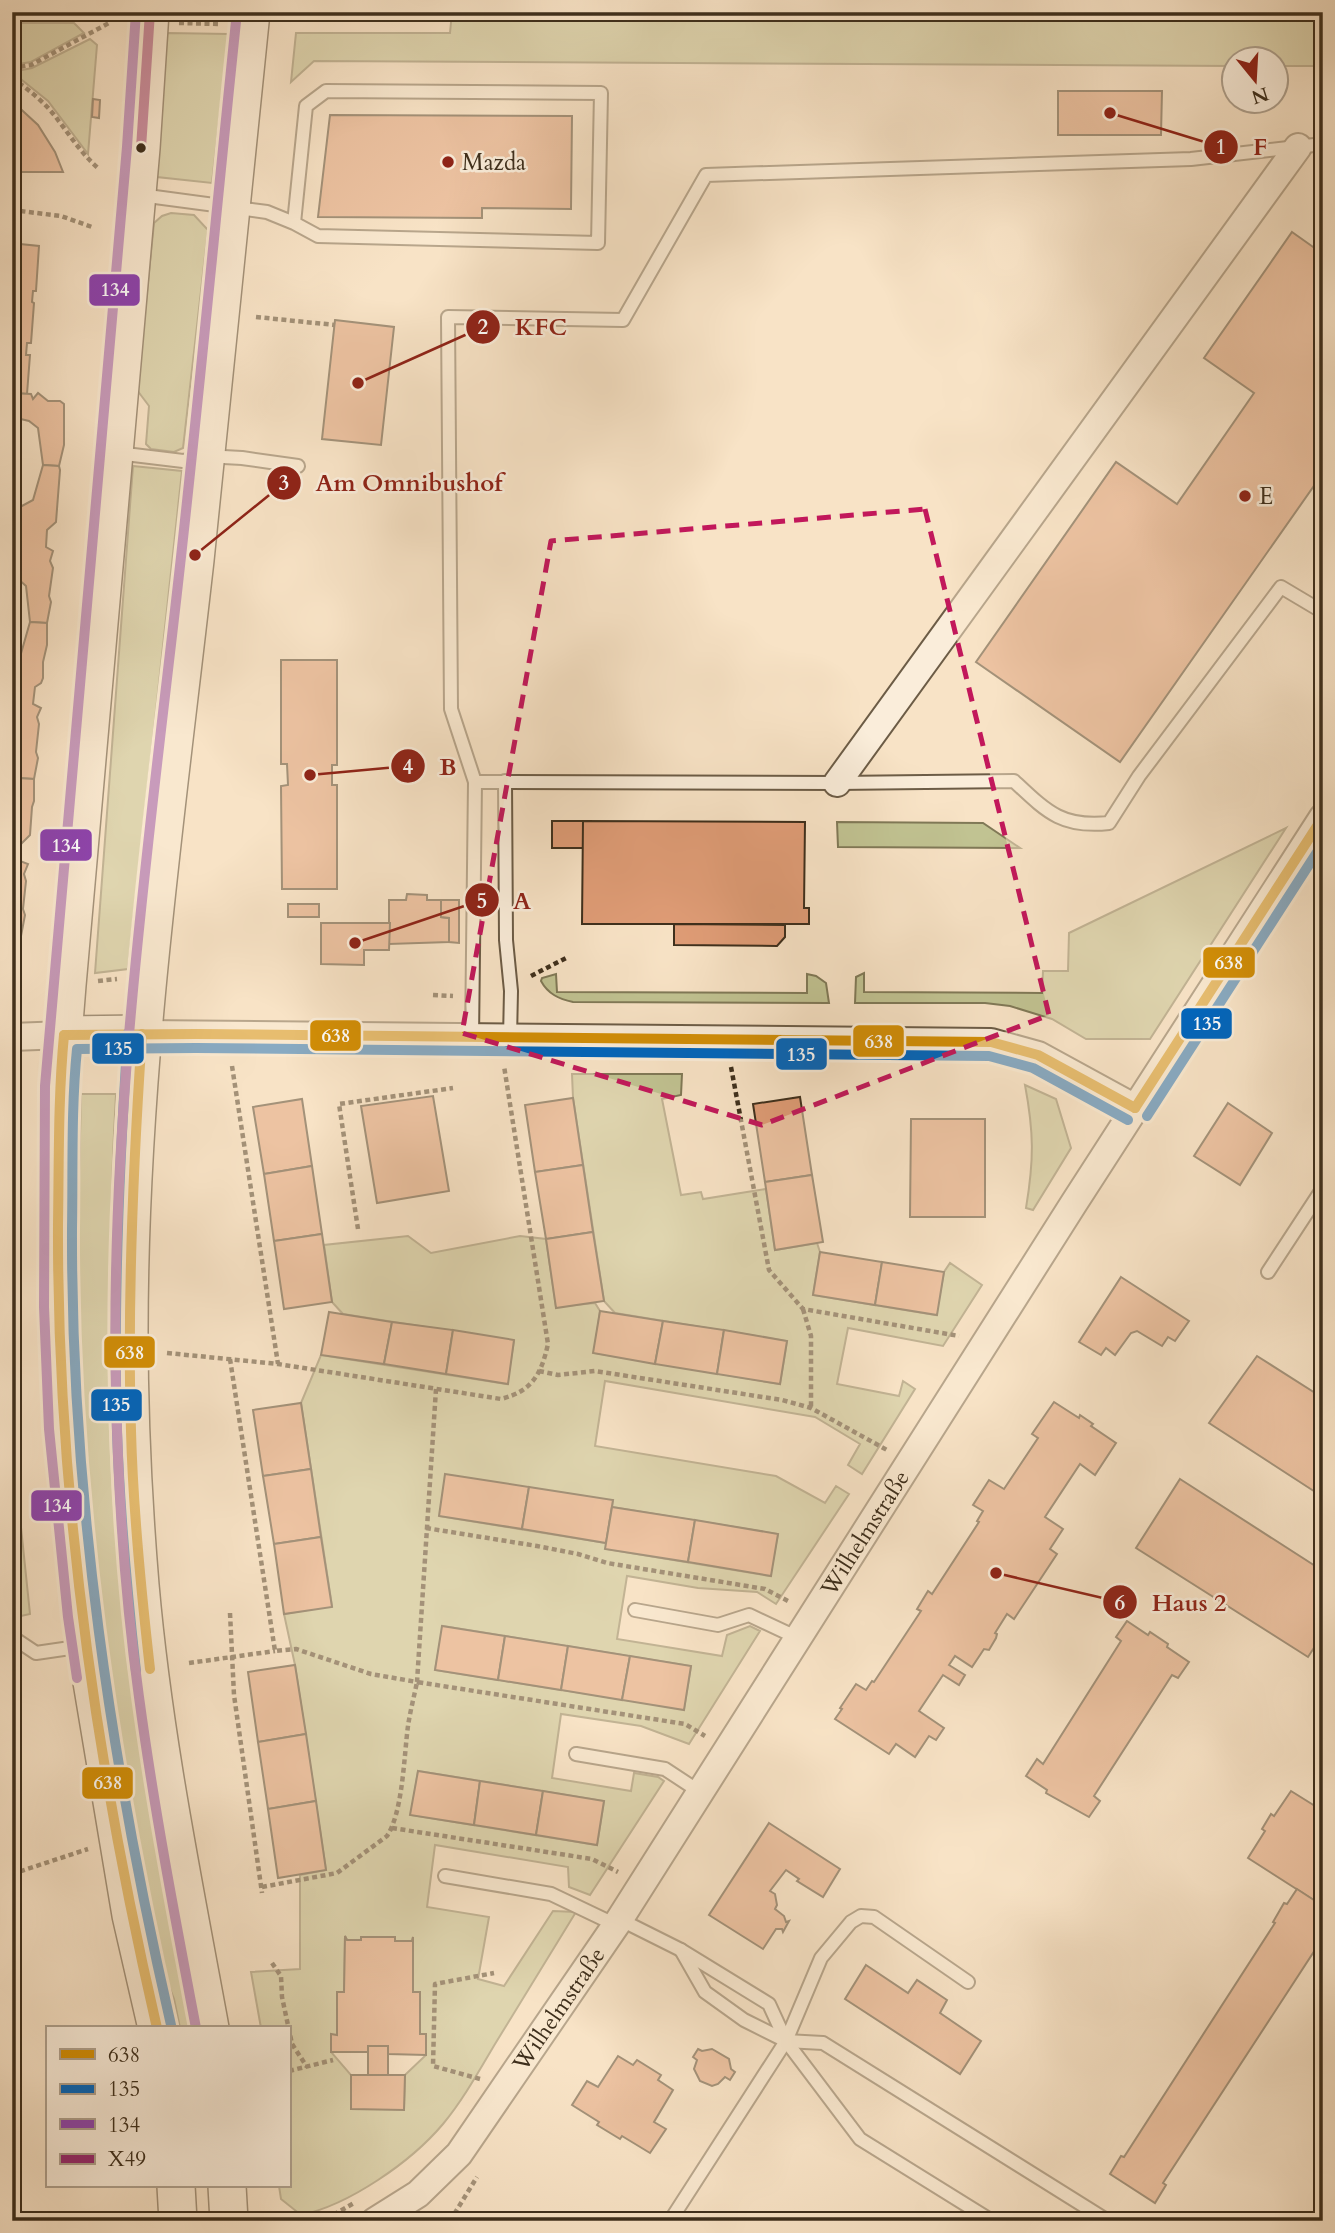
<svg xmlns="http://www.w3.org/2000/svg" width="1335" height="2233" viewBox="0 0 1335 2233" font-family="Cardo,serif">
	<rect width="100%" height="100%" fill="#f8e3c6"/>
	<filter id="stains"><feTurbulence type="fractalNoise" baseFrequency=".00286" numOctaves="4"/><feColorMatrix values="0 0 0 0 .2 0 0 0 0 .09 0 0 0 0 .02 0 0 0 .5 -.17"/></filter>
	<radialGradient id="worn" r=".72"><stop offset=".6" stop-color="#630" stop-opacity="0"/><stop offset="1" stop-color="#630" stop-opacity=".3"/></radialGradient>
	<!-- green -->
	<g fill="#c1c392" stroke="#807957" stroke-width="2" fill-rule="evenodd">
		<polygon points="452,12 1323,12 1323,66 1276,66 1276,60 1234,60 1233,66 314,61 291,82 296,33 450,33"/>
		<polygon points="12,23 74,23 84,33 31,62 12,65"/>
		<polygon points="167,33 229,34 212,183 157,177"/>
		<polygon points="90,39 97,45 88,154 48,101 12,72 32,68"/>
		<polygon points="171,213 194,215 208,230 183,448 174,452 151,449 146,444 149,406 137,390 154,223 162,216"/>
		<polygon points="133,466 182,471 128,969 95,973"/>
		<polygon points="837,822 983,823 1020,848 838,847"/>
		<polygon points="1286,828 1150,1039 1086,1039 1052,1019 1010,1006 985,1003 855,1003 856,977 864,973 864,992 1042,993 1043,971 1068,971 1069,933"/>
		<path d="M556 974 557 992 807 993V974L816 976 826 983 829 1003 573 1002C559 999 548 994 541 981L542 978Z"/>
		<path d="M572 1074H682L681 1095 662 1099 681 1195 701 1192 703 1199 766 1189 775 1250 817 1243 820 1252 813 1295 936 1315 944 1272 950 1263 982 1285 943 1346 848 1328 837 1384 899 1396 903 1381 915 1389 862 1474 848 1465 860 1444 815 1417 605 1381 595 1446 776 1476 825 1503 836 1486 849 1494 776 1604 757 1592 698 1588 627 1576 617 1639 722 1656 727 1635 750 1626 760 1631 689 1744 641 1726 561 1714 552 1778 631 1791 634 1773 658 1777 664 1781 590 1895 569 1887 568 1867 435 1845 427 1907 489 1917 478 1979 504 1986 553 1911 576 1912C549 1956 522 2000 495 2044 479 2071 463 2100 443 2124 411 2162 349 2205 301 2215L281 2199 279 2186H289V2028H261L251 1972 300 1969V1875L326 1870 295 1665 284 1614 332 1606 301 1403 321 1355 507 1384 514 1341 343 1314 332 1302 324 1245 408 1236 431 1253 520 1236 546 1239 556 1307 595 1303 600 1311 594 1353 780 1384 787 1341 615 1313 604 1301 573 1098ZM613 1500 612 1507 778 1534 770 1576 606 1549V1543L439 1516ZM443 1626 691 1666 684 1709 435 1670ZM418 1771 604 1801 597 1845 411 1815ZM345 1936 347 1940H361V1937H394L395 1941H412L413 1937V1992H420V2034L426 2055 405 2075 404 2109H351V2075L331 2052V2035H337V1992H344Z"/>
		<path d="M1025 1085 1056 1099 1071 1148 1033 1210 1026 1208C1034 1160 1034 1133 1025 1085Z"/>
		<path d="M81 1094H116C104 1312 109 1531 141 1747 155 1841 176 1935 191 2028H180L174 1999 156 1953 110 1688 95 1583 84 1473 76 1301Z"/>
		<polygon points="12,1441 30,1614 12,1618"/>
	</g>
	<!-- building -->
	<g fill="#df9c76" stroke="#3e2f1c" stroke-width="2">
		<polygon points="1058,91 1162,91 1161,135 1058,135"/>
		<polygon points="93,99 100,100 99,118 92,117"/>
		<polygon points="12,101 38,125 55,152 63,172 12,172"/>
		<polygon points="330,115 572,116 571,209 482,208 482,218 318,217"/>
		<polygon points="1292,232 1323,254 1323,488 1316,483 1120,762 976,662 1116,462 1177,504 1254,393 1204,358"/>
		<polygon points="20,244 39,246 36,291 33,291 32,302 34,303 31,343 27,343 26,355 30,355 27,394 12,393 12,246 20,246"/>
		<polygon points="335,320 394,327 381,445 322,439"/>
		<polygon points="12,393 31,394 33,399 38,393 48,401 60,401 64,404 64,445 59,466 43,465 38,428 29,421 12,417"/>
		<polygon points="43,465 59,466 60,470 56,522 47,530 46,547 53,551 50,561 53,568 49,596 51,602 47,623 30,622 26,586 16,577 12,578 12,508 20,504 22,506 33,500"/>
		<polygon points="30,622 47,623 47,645 43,662 43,678 41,683 35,687 33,704 41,708 37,717 39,724 36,752 38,758 34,779 17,778 12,741 12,661 20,657"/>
		<polygon points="281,660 337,660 337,765 332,765 332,785 337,785 337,889 282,889 281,786 288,785 287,764 281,764"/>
		<polygon points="17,778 34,779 34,801 32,807 30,835 21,844 20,861 28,864 24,874 26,881 23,909 25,915 21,936 12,936 12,794"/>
		<rect x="552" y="821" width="31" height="27"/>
		<polygon points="583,821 805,822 804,908 809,908 809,924 582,924"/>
		<polygon points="407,894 427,895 427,900 441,900 441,917 449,918 449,942 389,944 389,900 406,900"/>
		<polygon points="441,900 459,900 459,943 449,942 449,918 441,917"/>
		<rect x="288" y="904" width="31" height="13"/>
		<polygon points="321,923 390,923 389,950 364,950 364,965 321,964"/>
		<polygon points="674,924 785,925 785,937 777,946 674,945"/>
		<polygon points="12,936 21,936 21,958 19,963 17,990 12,996"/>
		<polygon points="433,1096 449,1191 377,1203 361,1106"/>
		<polygon points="800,1097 812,1175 765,1182 753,1104"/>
		<polygon points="573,1098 583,1165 535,1172 525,1105"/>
		<polygon points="302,1099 312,1166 264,1174 253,1107"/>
		<polygon points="1228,1103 1272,1133 1240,1185 1194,1156"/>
		<polygon points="911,1119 985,1119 985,1217 910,1217"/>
		<polygon points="583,1165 593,1232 546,1239 535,1172"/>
		<polygon points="312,1166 322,1234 274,1241 264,1174"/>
		<polygon points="812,1175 823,1242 775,1250 765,1182"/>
		<polygon points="593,1232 604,1301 556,1308 546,1239"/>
		<polygon points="322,1234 332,1302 284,1309 274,1241"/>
		<polygon points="820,1252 882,1262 875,1305 813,1295"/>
		<polygon points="882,1262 944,1272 937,1315 875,1305"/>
		<polygon points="1121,1277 1189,1321 1175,1341 1168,1337 1162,1346 1137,1331 1131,1333 1115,1355 1106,1348 1101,1355 1079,1342"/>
		<polygon points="600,1311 663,1321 655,1364 593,1353"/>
		<polygon points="329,1312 392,1322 384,1364 321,1355"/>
		<polygon points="663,1321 724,1330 717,1374 655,1364"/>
		<polygon points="392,1322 453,1330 446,1374 384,1364"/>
		<polygon points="453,1330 514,1340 508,1384 446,1374"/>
		<polygon points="724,1330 787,1341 780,1384 717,1374"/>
		<polygon points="1257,1356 1323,1398 1323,1497 1209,1423"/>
		<polygon points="1054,1402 1079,1418 1080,1415 1093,1424 1091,1426 1116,1443 1095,1475 1080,1464 1045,1517 1063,1529 1050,1549 1057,1554 1014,1619 1007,1614 995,1633 997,1634 996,1638 989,1650 984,1649 972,1667 955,1656 949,1665 965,1675 959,1685 943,1675 919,1711 944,1728 936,1740 929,1736 915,1757 896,1744 889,1754 835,1719 842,1709 840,1708 856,1684 866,1690 872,1681 874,1682 921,1611 917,1609 928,1591 932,1594 979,1522 977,1521 983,1511 973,1505 989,1480 1004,1489 1038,1438 1032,1434"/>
		<polygon points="301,1403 311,1469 263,1476 253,1410"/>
		<polygon points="311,1469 321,1537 274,1544 263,1476"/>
		<polygon points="445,1474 529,1487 522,1529 439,1516"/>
		<polygon points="1180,1479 1323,1571 1323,1634 1308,1657 1136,1548"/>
		<polygon points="529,1487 613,1500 606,1543 522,1529"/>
		<polygon points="612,1507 695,1520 688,1562 605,1549"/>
		<polygon points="695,1520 778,1534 771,1576 688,1562"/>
		<polygon points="321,1537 332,1607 284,1614 274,1544"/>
		<polygon points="1127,1621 1148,1635 1150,1632 1168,1644 1167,1647 1189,1662 1178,1678 1172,1675 1094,1796 1100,1801 1089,1817 1046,1793 1047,1790 1026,1776 1037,1759 1043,1764 1121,1641 1116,1637"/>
		<polygon points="442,1626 505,1636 498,1680 435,1670"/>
		<polygon points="505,1636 568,1646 561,1690 498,1680"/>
		<polygon points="568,1646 630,1656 622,1700 561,1690"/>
		<polygon points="630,1656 691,1666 684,1710 622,1700"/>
		<polygon points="295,1665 306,1734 258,1742 248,1672"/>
		<polygon points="306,1734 316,1801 268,1809 258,1742"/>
		<polygon points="418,1771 480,1781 474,1825 410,1815"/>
		<polygon points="480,1781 543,1791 536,1835 474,1825"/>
		<polygon points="543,1791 604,1801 597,1845 536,1835"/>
		<polygon points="1291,1791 1323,1811 1323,1906 1248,1858 1265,1831 1262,1829 1271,1814 1274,1816"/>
		<polygon points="316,1801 326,1870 278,1878 268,1809"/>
		<polygon points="769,1823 840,1869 823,1897 797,1881 799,1879 786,1870 770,1891 775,1894 777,1905 775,1909 784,1916 786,1922 789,1921 783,1932 782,1929 776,1929 763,1949 709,1915"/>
		<polygon points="1297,1889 1323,1906 1323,1944 1318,1952 1315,1950 1163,2183 1166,2185 1155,2203 1110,2174 1121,2156 1124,2157 1275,1923 1273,1922 1284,1903 1287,1904"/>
		<polygon points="345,1936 347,1940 361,1940 361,1937 395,1937 395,1941 412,1941 413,1937 413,1992 420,1992 420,2034 426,2034 426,2055 388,2054 388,2046 368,2046 368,2052 331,2052 331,2034 337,2035 337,1992 344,1992"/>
		<polygon points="866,1965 908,1993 917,1980 947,2000 940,2013 981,2041 960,2074 845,1999"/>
		<rect x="368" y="2046" width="20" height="29"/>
		<polygon points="698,2049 702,2051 712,2049 729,2059 731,2069 735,2072 730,2080 725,2077 718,2084 712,2086 700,2081 694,2069 697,2060 693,2057"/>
		<polygon points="618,2056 633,2065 637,2060 661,2075 658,2080 673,2090 654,2122 666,2129 650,2153 622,2136 620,2139 597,2125 599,2122 572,2105 587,2081 598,2087"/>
		<polygon points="351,2075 405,2075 404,2110 351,2109"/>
	</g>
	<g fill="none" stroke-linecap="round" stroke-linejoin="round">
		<!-- lane casing -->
		<g stroke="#6c5c46" stroke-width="16">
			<g id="lane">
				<path d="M1323 144 1191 159 706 175 623 320 448 317 451 709 475 782 837 783 1014 781C1047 812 1062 828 1109 823L1139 776 1281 587 1323 612"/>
				<polyline points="140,195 267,212 294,223 318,236 598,243 601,93 326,91 306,106 294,223"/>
				<polyline points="117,453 183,461 205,456 242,458 298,466"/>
				<polyline points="505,781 506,940 511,991 510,1038"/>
				<polyline points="472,1038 475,782"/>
				<polyline points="1268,1272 1323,1188"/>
				<polyline points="635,1610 718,1625 749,1615 798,1638"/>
				<polyline points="12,1637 36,1653 84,1646"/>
				<polyline points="576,1754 665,1769 700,1792"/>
				<polyline points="445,1876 551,1894 616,1925"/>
				<polyline points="619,1919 681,1950 769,2004 786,2041 860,2139 992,2221"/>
				<polyline points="681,1950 705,1992 744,2020 786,2041 823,2043 1108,2221"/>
				<polyline points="670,2221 786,2041 821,1958 851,1922 861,1916 874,1917 968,1982"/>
			</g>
		</g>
		<!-- street casing -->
		<g stroke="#6c5c46" stroke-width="30">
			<g id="street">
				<polyline points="837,783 1298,147"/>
				<polyline points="142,1034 991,1042 1038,1055 1135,1108"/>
				<polyline points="12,1037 64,1035"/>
				<path id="s1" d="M375 2221 418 2194 459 2154 616 1925 1074 1203 1323 817"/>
			</g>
		</g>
		<!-- secondary casing -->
		<g stroke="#3e2f1c" stroke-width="40">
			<g id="secondary">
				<polyline points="150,12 141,148 67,985 59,1086 58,1200 58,1307 63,1428 86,1646 131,1915 157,2028"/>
				<polyline points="64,1035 142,1034"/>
				<path d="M210 2028C183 1881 153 1734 140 1585 133 1501 129 1416 129 1331 129 1072 166 816 195 560 215 377 231 195 251 12"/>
				<polyline points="176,2186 178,2221"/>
				<polyline points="227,2186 229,2221"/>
			</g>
		</g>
		<!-- path -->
		<g stroke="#3e2f1c" stroke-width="4.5" stroke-dasharray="5 3.5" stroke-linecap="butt">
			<polyline points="179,23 219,24"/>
			<polyline points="12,68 31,65 109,23"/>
			<path d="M12 78C29 90 46 103 58 120 71 137 82 154 98 168"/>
			<polyline points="12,210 61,216 92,227"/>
			<polyline points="256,317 335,325"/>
			<polyline points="531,976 568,957"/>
			<polyline points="98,981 117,979"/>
			<polyline points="433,995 453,996"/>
			<polyline points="232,1066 278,1364"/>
			<polyline points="731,1067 769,1270 803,1309 959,1336"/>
			<polyline points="358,1229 339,1104 453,1088"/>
			<polyline points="803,1309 811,1336 811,1408"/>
			<path d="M167 1353 278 1364 501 1399C532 1391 541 1375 548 1344L504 1066"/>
			<polyline points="230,1359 275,1651 296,1649 371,1674 417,1682 436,1389"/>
			<polyline points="539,1371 558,1375 595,1371 782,1400 811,1408 887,1450"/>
			<polyline points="426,1528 537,1546 578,1554 607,1563 765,1589 790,1602"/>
			<polyline points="230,1613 234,1695 262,1893"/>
			<polyline points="189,1663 275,1651"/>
			<polyline points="392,1828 592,1859 618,1872"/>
			<polyline points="12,1874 88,1849"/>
			<path d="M262 1887 337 1873 387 1836C403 1812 404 1755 408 1726 410 1712 414 1697 417 1682L685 1724 705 1736"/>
			<polyline points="272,1963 281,1976 282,1997 292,2044 307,2067"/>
			<polyline points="289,2071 333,2060"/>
			<polyline points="480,2079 433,2066 435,1984 494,1973"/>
			<polyline points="318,2221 326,2219 354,2203"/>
			<polyline points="450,2221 477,2177"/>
		</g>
		<!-- lane -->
		<use href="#lane" stroke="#faedda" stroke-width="12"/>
		<!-- street -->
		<use href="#street" stroke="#faedda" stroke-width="26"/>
		<!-- secondary -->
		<use href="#secondary" stroke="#faedda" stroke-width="37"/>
		<!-- bus-1 casing -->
		<g stroke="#faedda" stroke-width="16">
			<g id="bus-1">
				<path d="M142 1034C133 1166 127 1299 131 1431 133 1511 141 1590 150 1669"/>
				<polyline points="64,1035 196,1034 991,1042 1038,1055 1135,1108"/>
				<path d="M64 1035C58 1098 59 1162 58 1225 57 1496 96 1765 157 2028"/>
				<polyline points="1135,1108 1323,817"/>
			</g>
		</g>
		<!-- bus-2 casing -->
		<g stroke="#faedda" stroke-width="16">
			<g id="bus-2">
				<path d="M128 1033C119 1166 113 1299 117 1432 120 1512 127 1591 136 1671"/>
				<polyline points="1147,1116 1323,843"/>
				<path d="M171 2025C111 1764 71 1497 72 1229 73 1169 71 1109 77 1049L196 1048 989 1056 1033 1068 1128 1120"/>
			</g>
		</g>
		<!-- bus-3 casing -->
		<g stroke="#faedda" stroke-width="16">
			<g id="bus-3">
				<polyline points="77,1678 68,1617 49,1429 44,1307 45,1086 127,147 136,12"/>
				<path d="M196 2028C175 1918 154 1808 139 1697 125 1596 118 1494 116 1392 110 1130 145 870 175 610 198 411 216 212 237 12"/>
			</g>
		</g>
		<!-- bus-4 casing -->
		<g stroke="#faedda" stroke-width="16">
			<polyline id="bus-4" points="141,148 150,12"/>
		</g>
		<!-- bus-1 -->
		<use href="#bus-1" stroke="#d28e06" stroke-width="10"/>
		<!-- bus-2 -->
		<use href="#bus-2" stroke="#0065bd" stroke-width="10"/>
		<!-- bus-3 -->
		<use href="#bus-3" stroke="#8e44ad" stroke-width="10"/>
		<!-- bus-4 -->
		<use href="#bus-4" stroke="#95276e" stroke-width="10"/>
	</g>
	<!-- marked area -->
	<path d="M0 0H1335V2233H0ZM925 509 1049 1015 762 1125 462 1033 551 541Z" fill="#f8e3c6" fill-opacity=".55" fill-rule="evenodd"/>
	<path fill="none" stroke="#c2185b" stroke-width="5" stroke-dasharray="14 9" stroke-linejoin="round" d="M925 509 1049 1015 762 1125 462 1033 551 541Z"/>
	<!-- markers -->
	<circle fill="#3e2f1c" stroke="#faedda" stroke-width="2.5" cx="141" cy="148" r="6"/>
	<g fill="#8f2418" stroke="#faedda" stroke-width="2.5">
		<circle cx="448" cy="162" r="7"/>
		<circle cx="1245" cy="496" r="7"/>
	</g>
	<g text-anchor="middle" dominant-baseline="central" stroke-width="5" stroke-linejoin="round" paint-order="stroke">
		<!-- poi labels -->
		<g font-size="23" fill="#3e2f1c" stroke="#faedda" text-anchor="start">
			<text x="462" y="162">Mazda</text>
			<text x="1259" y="496">E</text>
		</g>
		<!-- street labels -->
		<g font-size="23" fill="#3e2f1c" stroke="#faedda">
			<text stroke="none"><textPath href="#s1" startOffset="850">Wilhelmstraße</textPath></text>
			<text stroke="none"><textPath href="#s1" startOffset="284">Wilhelmstraße</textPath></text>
		</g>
	</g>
	<!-- callouts -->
	<path fill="none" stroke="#8f2418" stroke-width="2.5" d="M1110 113L1221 147M358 383L483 327M195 555L284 483M310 775L408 766M355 943L482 900M996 1573L1120 1602"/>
	<g fill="#8f2418" stroke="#faedda" stroke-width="2.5">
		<circle cx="1110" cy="113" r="7"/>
		<circle cx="358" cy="383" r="7"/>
		<circle cx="195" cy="555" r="7"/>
		<circle cx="310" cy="775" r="7"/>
		<circle cx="355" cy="943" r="7"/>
		<circle cx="996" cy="1573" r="7"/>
		<circle cx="1221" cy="147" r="18"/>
		<circle cx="483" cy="327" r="18"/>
		<circle cx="284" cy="483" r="18"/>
		<circle cx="408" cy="766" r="18"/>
		<circle cx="482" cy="900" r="18"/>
		<circle cx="1120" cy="1602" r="18"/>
	</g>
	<g font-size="21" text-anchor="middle" font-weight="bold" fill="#fff">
		<text x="1221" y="154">1</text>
		<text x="483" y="334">2</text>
		<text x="284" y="490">3</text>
		<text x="408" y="774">4</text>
		<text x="482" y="908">5</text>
		<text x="1120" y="1610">6</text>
	</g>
	<g font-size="24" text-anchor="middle" font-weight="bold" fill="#8f2418" stroke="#faedda" stroke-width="5" stroke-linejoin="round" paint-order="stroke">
		<text x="1260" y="155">F</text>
		<text x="541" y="335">KFC</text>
		<text x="409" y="491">Am Omnibushof</text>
		<text x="448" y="775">B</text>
		<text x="522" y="909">A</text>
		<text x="1189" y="1611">Haus 2</text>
	</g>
	<g stroke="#faedda" stroke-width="2.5">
		<rect x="88" y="273" width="53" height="34" rx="7" fill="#8e44ad"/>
		<rect x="39" y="828" width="54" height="34" rx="7" fill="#8e44ad"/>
		<rect x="1202" y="946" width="54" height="33" rx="7" fill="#d28e06"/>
		<rect x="1180" y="1007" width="53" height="33" rx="7" fill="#0065bd"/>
		<rect x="309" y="1019" width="53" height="33" rx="7" fill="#d28e06"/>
		<rect x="852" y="1024" width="53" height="34" rx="7" fill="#d28e06"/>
		<rect x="91" y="1032" width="54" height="33" rx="7" fill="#0065bd"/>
		<rect x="775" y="1037" width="53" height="34" rx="7" fill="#0065bd"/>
		<rect x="103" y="1335" width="53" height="34" rx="7" fill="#d28e06"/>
		<rect x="90" y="1388" width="53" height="34" rx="7" fill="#0065bd"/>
		<rect x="30" y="1489" width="53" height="33" rx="7" fill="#8e44ad"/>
		<rect x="81" y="1766" width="53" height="34" rx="7" fill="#d28e06"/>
	</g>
	<g font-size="19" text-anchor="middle" font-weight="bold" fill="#fff">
		<text x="115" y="296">134</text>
		<text x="66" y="852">134</text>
		<text x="1229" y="969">638</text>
		<text x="1207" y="1030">135</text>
		<text x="336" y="1042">638</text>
		<text x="879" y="1048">638</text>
		<text x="118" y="1055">135</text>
		<text x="801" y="1061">135</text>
		<text x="130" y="1359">638</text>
		<text x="116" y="1411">135</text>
		<text x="57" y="1512">134</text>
		<text x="108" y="1789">638</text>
	</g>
	<!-- margin -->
	<rect width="1335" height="2233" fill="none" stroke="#f8e3c6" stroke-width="42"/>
	<rect x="14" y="14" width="1307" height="2205" fill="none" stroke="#3e2f1c" stroke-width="3.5"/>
	<rect x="21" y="21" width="1293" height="2191" fill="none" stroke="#3e2f1c" stroke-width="2"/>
	<!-- legend -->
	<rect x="46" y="2026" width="245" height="161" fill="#faedda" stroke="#afa18e" stroke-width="2"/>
	<rect x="60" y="2049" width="35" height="10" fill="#d28e06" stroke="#afa18e" stroke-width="2"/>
	<text x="108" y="2062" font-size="21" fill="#3e2f1c">638</text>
	<rect x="60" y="2084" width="35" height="10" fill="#0065bd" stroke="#afa18e" stroke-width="2"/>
	<text x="108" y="2096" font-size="21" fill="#3e2f1c">135</text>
	<rect x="60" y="2119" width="35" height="10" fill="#8e44ad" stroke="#afa18e" stroke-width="2"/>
	<text x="108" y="2132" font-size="21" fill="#3e2f1c">134</text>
	<rect x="60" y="2154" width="35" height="10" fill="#95276e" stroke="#afa18e" stroke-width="2"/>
	<text x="108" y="2166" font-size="21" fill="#3e2f1c">X49</text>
	<!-- north arrow -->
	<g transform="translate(1255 80) rotate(162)"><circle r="33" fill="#faedda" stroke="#afa18e" stroke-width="2"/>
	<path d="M0-5L12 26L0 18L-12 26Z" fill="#8f2418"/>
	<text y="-10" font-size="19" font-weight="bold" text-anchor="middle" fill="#3e2f1c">N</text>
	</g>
	<rect width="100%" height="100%" filter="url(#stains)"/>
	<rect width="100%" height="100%" fill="url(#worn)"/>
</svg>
